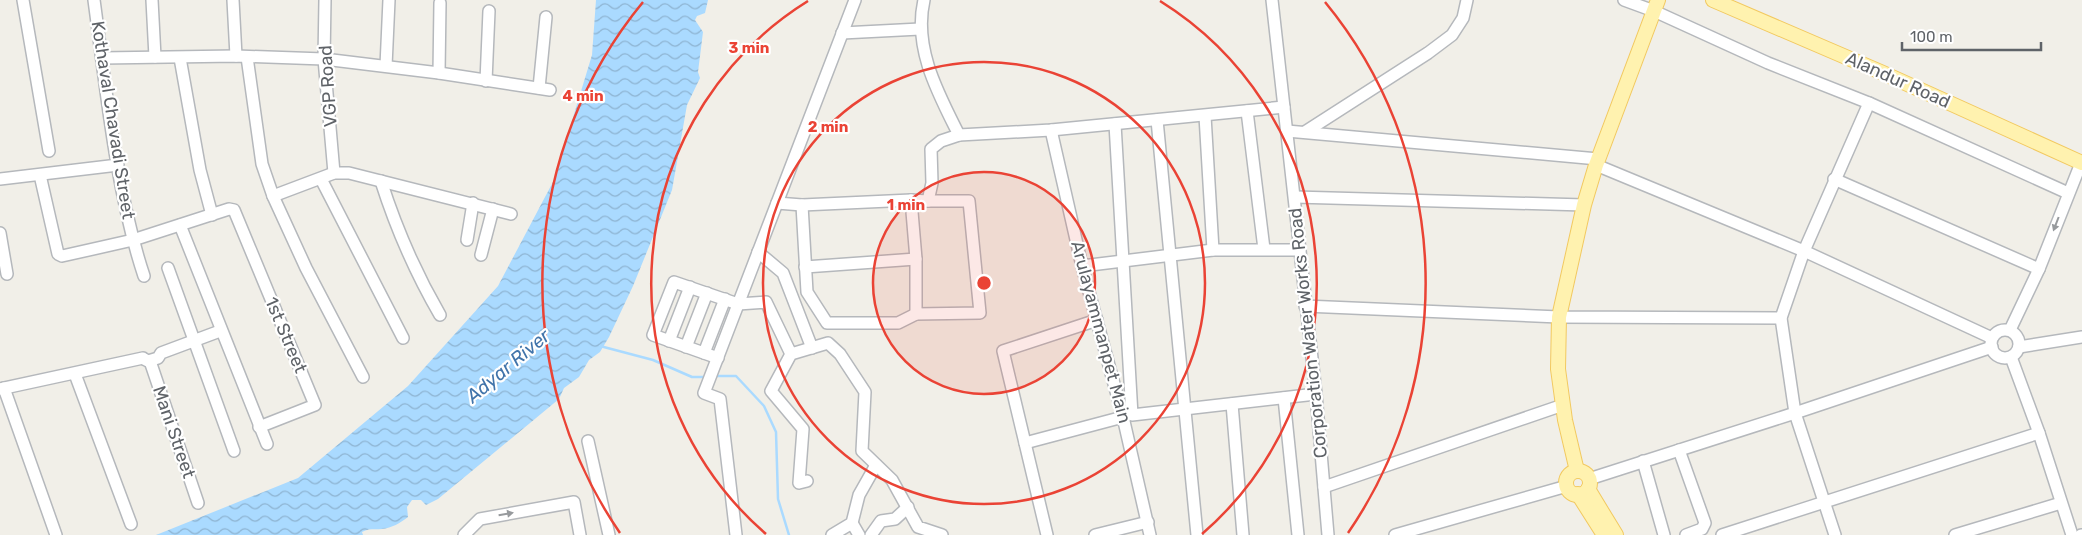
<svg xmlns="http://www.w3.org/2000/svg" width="2082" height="535" viewBox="0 0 2082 535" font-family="Rubik,sans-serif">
	<defs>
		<pattern id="water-waves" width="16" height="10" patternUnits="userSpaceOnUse" patternTransform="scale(1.25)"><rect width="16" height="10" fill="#aadaff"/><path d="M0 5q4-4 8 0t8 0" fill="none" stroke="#8eb4d2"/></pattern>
	</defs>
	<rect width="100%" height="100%" fill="#f1efe8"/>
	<!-- water -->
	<path fill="url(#water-waves)" d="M596 0H708L705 13 697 16 695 20 703 32 698 72 700 78 687 105 672 190 633 286 609 337 600 352 589 360 579 377 564 388 559 399 438 499 426 505 421 500H412L407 507 408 517C400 523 392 528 382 529 375 530 369 528 362 532L363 535H156L298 478 408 386 498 286 554 180 592 55Z"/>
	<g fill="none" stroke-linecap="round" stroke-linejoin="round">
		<!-- stream -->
		<g stroke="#aadaff" stroke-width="2.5">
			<polyline points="600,346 653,360 692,377 707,377"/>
			<polyline points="715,376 736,376 764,406 776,432 778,499 789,535"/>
		</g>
		<!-- minor casing -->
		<g stroke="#b5b8bc" stroke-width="14">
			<g id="minor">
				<polyline points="23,0 49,151"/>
				<path d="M94 0C106 88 116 192 144 276"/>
				<polyline points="152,0 155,57"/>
				<polyline points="233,0 236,56"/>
				<polyline points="325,0 324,59 334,173"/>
				<path d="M924 0C913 48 938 93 959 135"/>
				<polyline points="1272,0 1316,394 1328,535"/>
				<polyline points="1624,0 1654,11 1768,63 1869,103 2068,193"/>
				<polyline points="842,33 920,29"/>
				<polyline points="247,57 262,164 273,196 306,268 363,377"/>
				<polyline points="102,58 236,56 324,59 439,73 550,90"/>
				<polyline points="180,58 200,170 212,215"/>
				<polyline points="386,66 389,0"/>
				<polyline points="439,73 440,3"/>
				<polyline points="486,81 489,11"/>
				<polyline points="539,88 546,17"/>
				<polyline points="1247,111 1264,249"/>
				<polyline points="1205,116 1213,250"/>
				<polyline points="1157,120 1197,535"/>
				<polyline points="1115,124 1132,415 1316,394"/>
				<polyline points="1051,130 1082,266 1123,417 1150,535"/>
				<polyline points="1287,131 1598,159"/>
				<polyline points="1305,132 1428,53 1452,35 1463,18 1467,0"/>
				<polyline points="1596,165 1804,251 1992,338"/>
				<polyline points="40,175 58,254 62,256 133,240 229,209 234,210 315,405 259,427"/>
				<polyline points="0,179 118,165"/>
				<polyline points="321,179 403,338"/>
				<polyline points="1834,179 2039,269"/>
				<path d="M381 181C396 228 415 272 440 315"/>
				<polyline points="273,196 334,173 349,173 511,214"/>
				<polyline points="1295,197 1584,205"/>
				<polyline points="911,200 916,259 916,314 980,313 969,201 928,201"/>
				<polyline points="777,203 802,205 911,200 928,201 932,183 931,149 941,141 959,135 1051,130 1284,107"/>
				<polyline points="802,205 807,292 827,323 898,323 916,314"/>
				<polyline points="180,225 267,444"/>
				<polyline points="0,233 7,274"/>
				<polyline points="467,240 473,203"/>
				<polyline points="758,252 783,273 812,348"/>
				<polyline points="481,255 493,209"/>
				<polyline points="1082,266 1213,250 1299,250"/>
				<polyline points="805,267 916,259"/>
				<polyline points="168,268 234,451"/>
				<polyline points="1305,306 1559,317 1781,318"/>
				<circle cx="2005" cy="344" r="14"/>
				<polyline points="2010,330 2039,269 2081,163"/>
				<polyline points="669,341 690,287"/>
				<polyline points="686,347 707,293"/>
				<polyline points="2019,347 2082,337"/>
				<polyline points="704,353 725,299"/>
				<polyline points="2011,357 2039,433 2072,535"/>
				<polyline points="718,358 653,335 674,282 738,304 766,302 791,354"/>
				<polyline points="144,359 148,361 158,358 161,353 220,331"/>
				<polyline points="150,361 198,503"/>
				<polyline points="75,374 131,524"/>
				<polyline points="4,388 56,535"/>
				<polyline points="0,389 143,358"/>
				<polyline points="1284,398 1298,535"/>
				<polyline points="1232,404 1243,535"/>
				<polyline points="588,441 609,535"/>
				<polyline points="1025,443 1123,417"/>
				<polyline points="1679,450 1705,523 1702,529 1686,535"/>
				<polyline points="1643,461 1664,535"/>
				<polyline points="1589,479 1795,413 1992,347"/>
				<polyline points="807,481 799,483 803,429 771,391 791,354 828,343 840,354 865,392 862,451 892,480 918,527 942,535"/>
				<polyline points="1324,487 1563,405"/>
				<polyline points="852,523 859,535"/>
				<polyline points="464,535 480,519 574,502 580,535"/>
				<polyline points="736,535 720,399 704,393 855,0"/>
				<polyline points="832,535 852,523 859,495 876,465"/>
				<polyline points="871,535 881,521 895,519 908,507"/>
				<polyline points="1047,535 1003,351 1097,320"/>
				<polyline points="1095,535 1148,522"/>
				<polyline points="1395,535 1567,486"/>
				<polyline points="1722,535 2039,433"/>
				<polyline points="1835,535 1795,413 1781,318 1804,251 1869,103"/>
				<polyline points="1955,535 2061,503"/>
				<polyline points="2081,535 2082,535"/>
			</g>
		</g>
		<!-- major casing -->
		<g stroke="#f2c960" stroke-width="16">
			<g id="major">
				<polyline points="1713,0 1883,73 2082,163"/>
				<polyline points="1577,471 1565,420 1558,369 1559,317 1584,205 1596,165 1658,0"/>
				<circle cx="1578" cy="483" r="12"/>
				<polyline points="1588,489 1616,535"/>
				<polyline points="1578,494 1604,535"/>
			</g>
		</g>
		<!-- minor -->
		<use href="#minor" stroke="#fff" stroke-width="11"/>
		<!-- major -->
		<use href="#major" stroke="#fff2af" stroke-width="14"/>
	</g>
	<!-- one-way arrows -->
	<defs><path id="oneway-solid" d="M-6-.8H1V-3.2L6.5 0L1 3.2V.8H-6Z" transform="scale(1.25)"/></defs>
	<g fill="#979a9d">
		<use href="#oneway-solid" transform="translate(2056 224) rotate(111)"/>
		<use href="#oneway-solid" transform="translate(506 514) rotate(-10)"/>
	</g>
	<!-- distance rings -->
	<circle cx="984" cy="283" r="111" fill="#ea4335" fill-opacity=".12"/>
	<g fill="none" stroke="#ea4335" stroke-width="2.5">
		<circle cx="984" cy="283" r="111"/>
		<circle cx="984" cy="283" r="221"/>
		<path d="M766 534A332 332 0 0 1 808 1M1160 1A332 332 0 0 1 1202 534"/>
		<path d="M620 533A442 442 0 0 1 643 2M1325 2A442 442 0 0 1 1348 533"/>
	</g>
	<g text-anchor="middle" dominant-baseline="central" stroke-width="4.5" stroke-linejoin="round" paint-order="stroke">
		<!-- street labels -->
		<g font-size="18" fill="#5f6368" stroke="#fff">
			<text transform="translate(1898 80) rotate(24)">Alandur Road</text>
			<text transform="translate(328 86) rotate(-94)">VGP Road</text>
			<text transform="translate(113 120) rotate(81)">Kothaval Chavadi Street</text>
			<text transform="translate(1101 332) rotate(75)">Arulayammanpet Main</text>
			<text transform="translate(1308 333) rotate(-96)">Corporation Water Works Road</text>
			<text transform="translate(286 335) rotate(67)">1st Street</text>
			<text transform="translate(174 432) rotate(71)">Mani Street</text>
		</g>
		<!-- water labels -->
		<g font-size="19" font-style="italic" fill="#4174aa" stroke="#fff">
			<text transform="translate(508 366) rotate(-40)">Adyar River</text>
		</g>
	</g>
	<circle cx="984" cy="283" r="8" fill="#ea4335" stroke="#fff" stroke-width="2.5"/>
	<g font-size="15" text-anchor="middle" font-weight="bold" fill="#ea4335" stroke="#fff" stroke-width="4.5" stroke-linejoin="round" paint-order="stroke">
		<text x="749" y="53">3 min</text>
		<text x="583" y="101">4 min</text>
		<text x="828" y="132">2 min</text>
		<text x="906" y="210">1 min</text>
	</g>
	<!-- scale -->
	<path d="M1902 42v8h139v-8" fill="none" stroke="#5f6368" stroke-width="2.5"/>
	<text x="1910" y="42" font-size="15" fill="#5f6368" stroke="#ffffff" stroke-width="4" paint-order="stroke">100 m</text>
</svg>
